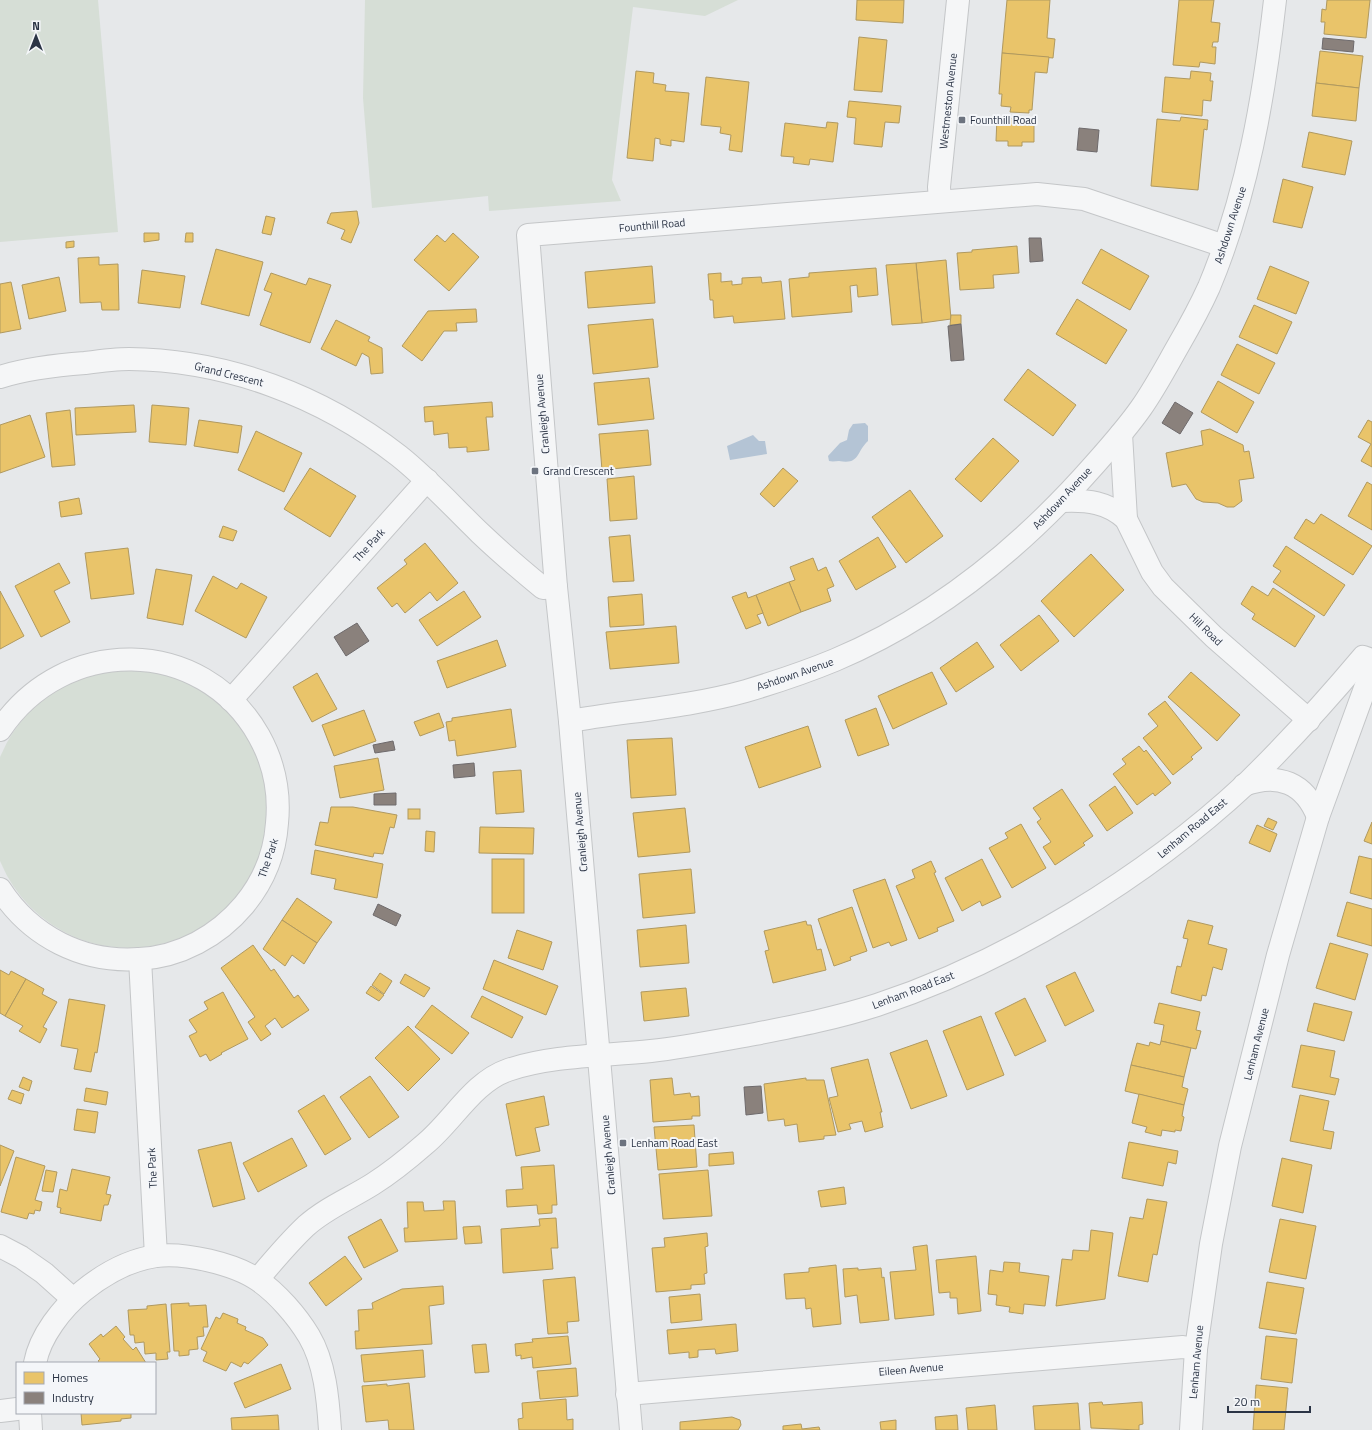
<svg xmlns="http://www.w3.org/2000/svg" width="1372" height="1430" viewBox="0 0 1372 1430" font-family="'Titillium Web',sans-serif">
	<rect width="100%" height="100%" fill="#e6e8ea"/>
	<!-- green -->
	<g fill="#d6ded6">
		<polygon points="0,0 98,0 118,232 0,242"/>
		<polygon points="365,0 738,0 705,16 633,7 612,180 621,201 489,211 488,196 372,208 363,98"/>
		<circle cx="129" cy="809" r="139"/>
	</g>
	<!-- water -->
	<g fill="#b4c4d5">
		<path d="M865 423 868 426V441C856 452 860 465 839 461 836 461 833 462 829 461L828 456 840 443 847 440 849 430 853 424Z"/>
		<polygon points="753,435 759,441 765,441 767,454 730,460 727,446"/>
	</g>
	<!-- homes -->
	<g fill="#e9c46a" stroke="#b0995f">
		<polygon points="857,0 904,0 903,23 856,20"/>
		<polygon points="1007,0 1050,0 1047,38 1055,39 1053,58 1002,53"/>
		<polygon points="1179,0 1214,0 1211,22 1220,23 1218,42 1213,42 1212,47 1216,47 1215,64 1200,62 1199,67 1173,65"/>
		<polygon points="1327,0 1370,0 1366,38 1324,34 1325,22 1321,22 1322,9 1326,10"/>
		<polygon points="859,37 887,40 882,92 854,90"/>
		<polygon points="1320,51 1363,56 1359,88 1316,83"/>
		<polygon points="1002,53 1049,57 1047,73 1035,72 1032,110 1029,110 1029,113 1010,112 1011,107 1001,106 1002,94 999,94"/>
		<polygon points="636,71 654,73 653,83 666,85 665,91 689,93 684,142 671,140 671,146 660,144 660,139 655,138 653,161 627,158"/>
		<polygon points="1191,71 1211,73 1210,81 1213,81 1211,101 1203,100 1202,116 1162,112 1165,77 1190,79"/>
		<polygon points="706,77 749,82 742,152 729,150 731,135 720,133 721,127 701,125"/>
		<polygon points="1316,83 1359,88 1356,121 1312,116"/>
		<polygon points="849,101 901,106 899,123 885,122 882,147 854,144 856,118 847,117"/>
		<polygon points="1181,117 1208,120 1207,130 1204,129 1198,190 1151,186 1157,119 1180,121"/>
		<polygon points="997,118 1034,119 1034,142 1022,142 1022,146 1008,146 1008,141 996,141"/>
		<polygon points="827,122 838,123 833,162 810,159 809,165 793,163 794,157 781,156 785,123 826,128"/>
		<polygon points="1309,132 1352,141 1345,175 1302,167"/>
		<polygon points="1283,179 1313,187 1302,228 1273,222"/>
		<polygon points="357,211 359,223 351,243 341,239 345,230 327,223 331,213"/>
		<polygon points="266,216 275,218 271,235 262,233"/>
		<polygon points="144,233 159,233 159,240 144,242"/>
		<polygon points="186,233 193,233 193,242 185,242"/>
		<polygon points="453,233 479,257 449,291 414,260 437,235 445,242"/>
		<polygon points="74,241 74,247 66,248 66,242"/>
		<polygon points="1017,246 1019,273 993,275 994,288 960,290 957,253 972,252 972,250"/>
		<polygon points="216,249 263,262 249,316 201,304"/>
		<polygon points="1101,249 1149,276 1130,310 1082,283"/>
		<polygon points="99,257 99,265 118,264 119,310 102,310 101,302 80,303 78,258"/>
		<polygon points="946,260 951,319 922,323 916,263"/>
		<polygon points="916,263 922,323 892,325 886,265"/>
		<polygon points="652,266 655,303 588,308 585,272"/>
		<polygon points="1270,266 1309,282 1296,314 1257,299"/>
		<polygon points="876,268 878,295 858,297 857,285 850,286 852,312 792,317 789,279 809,277 809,273"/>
		<polygon points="142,270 185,276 180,308 138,303"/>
		<polygon points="271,273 306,285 309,278 331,285 310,343 260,325 272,293 264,290"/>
		<polygon points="721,273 721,282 732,281 732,285 742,284 742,278 761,277 762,283 781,281 785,319 734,323 733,316 714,318 713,300 710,300 708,274"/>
		<polygon points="59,277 66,311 29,319 22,285"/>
		<polygon points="11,282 21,329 0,333 0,284"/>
		<polygon points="1077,299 1127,330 1106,364 1056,334"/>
		<polygon points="1254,305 1292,322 1277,354 1239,337"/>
		<polygon points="476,309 477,322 456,323 457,331 444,331 422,361 402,346 428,311"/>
		<polygon points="951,315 961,315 961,324 950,325"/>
		<polygon points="653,319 658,367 593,374 588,325"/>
		<polygon points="336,320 370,337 368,341 382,348 383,373 371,374 369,357 362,353 356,366 321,349"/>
		<polygon points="1237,344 1275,363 1259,394 1221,375"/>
		<polygon points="1028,369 1076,405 1053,436 1004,400"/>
		<polygon points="649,378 654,419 598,425 594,383"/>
		<polygon points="1218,381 1254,402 1237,433 1201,412"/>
		<polygon points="492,402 493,417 486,417 489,450 467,452 467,447 449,448 448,433 434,435 433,421 425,422 424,407"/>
		<polygon points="134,405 136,432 76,435 75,408"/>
		<polygon points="152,405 189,408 186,445 149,442"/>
		<polygon points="70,410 75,465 52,467 46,413"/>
		<polygon points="30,415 45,457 0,473 0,425"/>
		<polygon points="199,420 242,426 238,453 194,446"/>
		<polygon points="1368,420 1372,422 1372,467 1361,461 1371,444 1358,437"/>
		<polygon points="1210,429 1243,445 1244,452 1249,451 1254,478 1239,480 1242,501 1234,507 1227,507 1218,503 1203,502 1196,499 1186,484 1172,487 1166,453 1203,445 1201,431"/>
		<polygon points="648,430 651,465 602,470 599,434"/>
		<polygon points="256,431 302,453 284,492 238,470"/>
		<polygon points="993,438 1019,461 981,502 955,479"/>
		<polygon points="310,468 356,496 330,537 284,509"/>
		<polygon points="783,468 798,481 774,507 760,494"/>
		<polygon points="634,476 637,519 610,521 607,479"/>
		<polygon points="1367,482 1372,485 1372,530 1348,516"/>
		<polygon points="910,490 943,536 906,563 872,517"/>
		<polygon points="79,498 82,514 61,517 59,502"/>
		<polygon points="1321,514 1372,546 1353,575 1294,538 1306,519 1314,524"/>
		<polygon points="223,526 237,531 233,541 219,537"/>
		<polygon points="630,535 634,581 613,582 609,537"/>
		<polygon points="878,537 896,567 856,590 839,561"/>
		<polygon points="425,543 458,583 437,601 430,592 405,613 397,603 392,607 377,588 407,564 404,560"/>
		<polygon points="1286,546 1345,585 1324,616 1273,582 1281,571 1273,566"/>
		<polygon points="128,548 134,594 91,599 85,553"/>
		<polygon points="1091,554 1124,590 1074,637 1041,601"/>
		<polygon points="813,558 818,571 826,567 834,586 827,589 831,601 801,612 789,582 795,580 790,567"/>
		<polygon points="59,563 70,583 54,591 70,622 41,637 15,586"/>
		<polygon points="156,569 192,575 183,625 147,618"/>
		<polygon points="213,576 237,589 241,583 267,597 246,638 195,611"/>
		<polygon points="789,582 801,612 768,626 756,595"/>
		<polygon points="1252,586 1268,596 1273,588 1315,616 1295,647 1252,619 1255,614 1241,604"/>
		<polygon points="0,591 24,636 0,649"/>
		<polygon points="464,591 481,617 437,646 419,620"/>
		<polygon points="746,592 748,598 756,595 763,613 757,615 761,623 746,629 732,597"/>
		<polygon points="642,594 644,625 610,627 608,597"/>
		<polygon points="1039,615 1059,641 1021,671 1000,645"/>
		<polygon points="676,626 679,663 610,669 606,632"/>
		<polygon points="497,640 506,666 447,688 437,661"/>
		<polygon points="977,642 994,667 956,692 940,668"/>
		<polygon points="932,672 947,704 893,729 878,696"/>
		<polygon points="1191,672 1240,715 1217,741 1168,697"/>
		<polygon points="317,673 337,709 312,722 293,687"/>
		<polygon points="1165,701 1202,748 1191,757 1193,759 1173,775 1143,738 1158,726 1148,714"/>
		<polygon points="876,708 889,745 858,756 845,720"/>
		<polygon points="511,709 516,747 457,756 455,740 449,741 446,722 452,721 452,718"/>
		<polygon points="364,710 376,741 334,756 322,725"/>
		<polygon points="439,713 444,727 420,736 414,722"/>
		<polygon points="808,726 821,767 759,788 745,747"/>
		<polygon points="672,738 676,795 631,798 627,740"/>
		<polygon points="1139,746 1144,752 1146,750 1171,783 1155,796 1153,793 1137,805 1113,774 1126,764 1122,759"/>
		<polygon points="378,758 384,790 340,798 334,766"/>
		<polygon points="521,770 524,812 496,814 493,772"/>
		<polygon points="1115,786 1133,813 1107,831 1089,805"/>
		<polygon points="1062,789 1093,836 1083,843 1085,845 1055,865 1043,847 1051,842 1037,822 1041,819 1033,808"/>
		<polygon points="331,807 353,807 397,815 394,828 390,827 383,854 374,853 373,857 315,845 320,822 328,823"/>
		<polygon points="685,808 690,852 638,857 633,813"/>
		<rect x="408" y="809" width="12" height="10"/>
		<polygon points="1268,818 1277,822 1273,830 1264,826"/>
		<polygon points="1372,822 1372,844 1364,841"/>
		<polygon points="1021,824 1046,868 1012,888 989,848 1008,838 1005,833"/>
		<polygon points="1257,825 1277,834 1270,852 1249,843"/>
		<polygon points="480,827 534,828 533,854 479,853"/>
		<polygon points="426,831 435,832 434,852 425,851"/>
		<polygon points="315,850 383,864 377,898 334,889 336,879 311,874"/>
		<polygon points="1359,856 1372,859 1372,899 1350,893"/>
		<rect x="492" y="859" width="32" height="54"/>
		<polygon points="982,859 1001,897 982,906 980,901 962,911 945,878"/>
		<polygon points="931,861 936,872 934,873 954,921 937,928 938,931 919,939 896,886 915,878 912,870"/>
		<polygon points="691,869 695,913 643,918 639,874"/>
		<polygon points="885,879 907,940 891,946 889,942 873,948 853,890"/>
		<polygon points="297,898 332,922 317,943 282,920"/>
		<polygon points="1347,902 1372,909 1372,946 1337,936"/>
		<polygon points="852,907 867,951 850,957 851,960 834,966 818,919"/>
		<polygon points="282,920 317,943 304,964 292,955 285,966 263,949"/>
		<polygon points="1188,920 1213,926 1208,944 1227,949 1222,970 1213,967 1206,996 1202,995 1201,1001 1171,993 1177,966 1181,967 1188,939 1183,938"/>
		<polygon points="806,921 807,925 811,925 817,950 821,949 826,970 773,983 765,951 769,950 764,931"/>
		<polygon points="686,925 689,963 640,967 637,930"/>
		<polygon points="517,930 552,942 543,970 508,958"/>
		<polygon points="1330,943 1368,954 1355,1000 1316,988"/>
		<polygon points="253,945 271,971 274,969 294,998 298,995 309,1010 282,1028 275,1018 265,1026 271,1034 261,1041 248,1022 255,1017 221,968"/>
		<polygon points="494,960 558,986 546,1015 483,989"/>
		<polygon points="0,970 9,975 11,971 26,979 5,1016 0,1013"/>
		<polygon points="1075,972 1094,1011 1065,1026 1046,986"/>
		<polygon points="380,973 392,981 384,994 372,985"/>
		<polygon points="405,974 430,988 424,997 400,983"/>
		<polygon points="26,979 44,989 42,994 57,1002 43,1027 47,1029 40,1043 19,1031 23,1026 5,1016"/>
		<polygon points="371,986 384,995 379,1001 366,993"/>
		<polygon points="686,988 689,1016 644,1021 641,992"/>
		<polygon points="223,992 248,1039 221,1053 222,1054 210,1061 206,1054 200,1057 189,1036 197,1032 189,1020 208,1009 204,1002"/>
		<polygon points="482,996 523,1017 512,1038 471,1017"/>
		<polygon points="1025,998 1046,1041 1015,1056 995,1013"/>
		<polygon points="69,999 105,1005 97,1053 95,1052 91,1072 74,1069 78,1049 61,1046"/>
		<polygon points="1159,1003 1200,1012 1196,1030 1201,1031 1196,1049 1161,1041 1164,1025 1154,1023"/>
		<polygon points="1314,1003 1352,1012 1344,1041 1307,1031"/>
		<polygon points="432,1005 469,1033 452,1054 415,1027"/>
		<polygon points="981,1016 1004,1075 967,1090 943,1031"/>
		<polygon points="408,1026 440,1059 408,1091 375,1058"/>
		<polygon points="927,1040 947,1096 911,1109 890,1053"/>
		<polygon points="1161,1041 1191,1048 1184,1077 1131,1065 1137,1043 1149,1046 1150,1042 1160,1045"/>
		<polygon points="1301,1045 1335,1051 1330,1077 1339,1079 1335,1095 1292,1087"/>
		<polygon points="868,1059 882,1112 880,1112 883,1127 865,1132 862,1121 849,1124 851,1129 838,1132 829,1098 838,1096 831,1068"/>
		<polygon points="1131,1065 1184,1077 1182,1087 1188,1089 1184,1105 1125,1091"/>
		<polygon points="370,1076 399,1117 369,1138 340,1097"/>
		<polygon points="23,1077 32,1081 29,1091 19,1087"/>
		<polygon points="672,1078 674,1095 690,1093 691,1097 699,1096 700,1116 692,1116 692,1119 653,1122 650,1080"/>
		<polygon points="806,1078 806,1080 824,1080 836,1135 824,1136 824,1139 799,1142 797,1124 785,1126 784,1119 768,1121 764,1084"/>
		<polygon points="86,1088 108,1092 106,1105 84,1101"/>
		<polygon points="12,1090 24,1094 21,1104 8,1099"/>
		<polygon points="1139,1094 1184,1105 1182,1116 1184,1117 1181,1131 1175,1130 1175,1132 1162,1130 1161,1136 1145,1132 1147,1127 1132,1123"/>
		<polygon points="324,1095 351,1139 325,1155 298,1111"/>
		<polygon points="1300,1095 1329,1101 1323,1130 1334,1132 1331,1149 1290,1141"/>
		<polygon points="544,1096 549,1125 535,1128 540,1151 516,1156 506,1104"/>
		<polygon points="77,1109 98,1112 95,1133 74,1130"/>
		<polygon points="694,1125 697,1167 658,1170 654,1127"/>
		<polygon points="292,1138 307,1166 258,1192 243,1163"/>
		<polygon points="231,1142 245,1199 213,1207 198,1150"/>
		<polygon points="1129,1142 1178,1151 1176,1164 1168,1162 1163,1186 1122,1178"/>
		<polygon points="0,1145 14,1151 0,1186"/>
		<polygon points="733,1152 734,1164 709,1166 709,1154"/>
		<polygon points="16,1157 45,1166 35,1200 42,1202 40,1211 35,1210 34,1214 29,1213 27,1219 1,1212"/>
		<polygon points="1282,1158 1312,1165 1303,1213 1272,1206"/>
		<polygon points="554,1165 557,1205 552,1205 552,1213 538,1214 537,1205 507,1207 506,1190 523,1189 521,1167"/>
		<polygon points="72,1169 110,1177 106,1194 111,1195 108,1205 104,1205 101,1221 60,1213 61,1208 57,1207 60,1189 67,1191"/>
		<polygon points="46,1170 57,1172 53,1192 42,1191"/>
		<polygon points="708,1170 712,1216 663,1219 659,1174"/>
		<polygon points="844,1187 846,1204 821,1207 818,1191"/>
		<polygon points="1147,1199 1167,1202 1157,1255 1153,1254 1148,1282 1118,1276 1130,1217 1143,1219"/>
		<polygon points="443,1201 455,1201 457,1239 405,1242 404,1228 408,1228 407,1202 423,1202 424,1211 444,1210"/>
		<polygon points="556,1218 558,1248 551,1248 553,1269 503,1273 501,1229 540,1226 539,1219"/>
		<polygon points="381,1219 398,1251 364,1268 348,1237"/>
		<polygon points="1280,1219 1316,1226 1306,1279 1269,1272"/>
		<polygon points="480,1226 482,1243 465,1244 463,1227"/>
		<polygon points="1091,1230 1113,1233 1105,1299 1056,1306 1062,1259 1072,1260 1073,1250 1089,1251"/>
		<polygon points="707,1233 708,1246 705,1247 707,1273 704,1274 705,1284 691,1285 691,1289 656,1292 652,1248 665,1247 664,1238"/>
		<polygon points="927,1245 934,1315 895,1319 890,1272 916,1270 913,1247"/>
		<polygon points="345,1256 362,1279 326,1306 309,1283"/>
		<polygon points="976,1256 981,1311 958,1314 957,1298 950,1298 950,1292 939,1293 936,1260"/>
		<polygon points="1004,1262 1020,1263 1019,1272 1049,1276 1045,1306 1024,1304 1023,1314 1009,1312 1010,1307 996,1305 997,1295 988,1294 990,1270 1003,1272"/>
		<polygon points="836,1265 841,1324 813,1327 811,1308 806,1309 805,1298 786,1299 784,1274 809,1272 809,1268"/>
		<polygon points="858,1268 858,1270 881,1268 882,1278 884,1277 889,1320 860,1323 857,1295 845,1297 843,1269"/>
		<polygon points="575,1277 579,1321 567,1322 568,1333 548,1334 543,1280"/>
		<polygon points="1267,1282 1304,1288 1296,1334 1259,1328"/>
		<polygon points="443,1286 444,1304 429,1306 432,1344 356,1349 355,1331 359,1331 358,1310 373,1309 372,1303 402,1289"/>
		<polygon points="700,1294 702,1320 671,1323 669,1297"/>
		<polygon points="189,1303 189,1306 206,1305 208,1327 203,1327 204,1336 197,1337 198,1349 189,1350 189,1355 179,1356 179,1351 174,1351 171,1304"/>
		<polygon points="166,1304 170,1352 167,1352 168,1359 156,1360 156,1353 145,1354 144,1342 135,1343 134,1335 130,1335 128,1310 147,1309 147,1306"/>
		<polygon points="223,1313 238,1319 237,1323 246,1327 245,1330 263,1338 268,1345 248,1364 244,1362 241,1367 231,1362 226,1371 203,1361 207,1352 201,1349 216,1317 220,1319"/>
		<polygon points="736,1324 738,1351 716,1354 715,1349 698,1350 698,1357 689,1358 689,1352 669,1354 667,1330"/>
		<polygon points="116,1326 125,1337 123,1339 133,1350 136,1347 146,1363 100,1363 98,1361 100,1359 89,1344 101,1334 103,1337"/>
		<polygon points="568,1336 571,1364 533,1368 532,1357 521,1359 521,1355 516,1356 515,1344 533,1342 532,1339"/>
		<polygon points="1266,1336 1297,1339 1292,1383 1261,1379"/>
		<polygon points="486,1344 489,1372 475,1373 472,1345"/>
		<polygon points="423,1350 425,1377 364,1382 361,1355"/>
		<polygon points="281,1364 291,1389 245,1408 234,1383"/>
		<polygon points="576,1368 578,1396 540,1399 537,1371"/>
		<polygon points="409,1383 414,1430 389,1430 388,1420 366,1422 362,1386 387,1384 387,1386"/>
		<polygon points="1256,1385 1288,1388 1284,1430 1253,1430"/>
		<polygon points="566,1399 567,1420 573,1419 573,1430 519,1430 518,1419 523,1418 522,1403"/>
		<polygon points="1102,1402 1103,1405 1142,1402 1143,1424 1139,1425 1139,1430 1091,1428 1089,1403"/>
		<polygon points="1078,1403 1080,1430 1035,1430 1033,1406"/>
		<polygon points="995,1405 997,1430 968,1430 966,1408"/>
		<polygon points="81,1413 131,1413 131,1418 121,1419 121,1421 82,1425"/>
		<polygon points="278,1415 279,1430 232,1430 231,1418"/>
		<polygon points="957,1415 958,1430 936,1430 935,1417"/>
		<polygon points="732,1417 740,1420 741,1425 738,1430 680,1430 680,1422"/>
		<polygon points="896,1420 896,1430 881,1430 880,1422"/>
		<polygon points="801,1424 802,1429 819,1427 820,1430 783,1430 783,1426"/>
	</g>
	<!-- industry -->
	<g fill="#8a817c" stroke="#6e6a6c">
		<polygon points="1323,38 1354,41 1353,52 1322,49"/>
		<polygon points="1079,128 1099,130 1097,152 1077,150"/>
		<polygon points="1029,238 1041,238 1043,261 1030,262"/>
		<polygon points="961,324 964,360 951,361 948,326"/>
		<polygon points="1175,402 1193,413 1180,434 1162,423"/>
		<polygon points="357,623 369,641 346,656 334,637"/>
		<polygon points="393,741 395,750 375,753 373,745"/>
		<polygon points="474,763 475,776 454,778 453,765"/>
		<polygon points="396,793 396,805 374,805 374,794"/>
		<polygon points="378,904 401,915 396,926 373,915"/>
		<polygon points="761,1086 763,1113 746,1115 744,1087"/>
	</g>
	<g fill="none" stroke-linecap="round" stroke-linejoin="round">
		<!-- street casing -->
		<g stroke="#c4c6c8" stroke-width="24">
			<g id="street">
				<polyline points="940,201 939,187 958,0"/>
				<path d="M0 377C28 368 57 365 85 363 100 361 115 359 129 359 227 360 322 396 399 456 428 479 453 507 480 533 500 552 521 570 543 588L556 587"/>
				<polyline points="1121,434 1126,519 1152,572 1163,587 1214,637 1309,720"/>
				<path d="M1063 501C1087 500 1108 502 1126 519"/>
				<polyline points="231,700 427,480"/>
				<path d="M570 721C628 711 689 707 746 691 776 682 806 672 835 660 937 617 1023 546 1095 464 1111 446 1127 428 1141 408 1155 388 1166 367 1178 346 1189 327 1200 307 1209 287 1247 196 1264 98 1275 0"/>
				<path d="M0 730C63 635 202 635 259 736 274 763 280 793 277 823 275 853 263 882 244 905 218 936 180 957 139 959 83 963 31 937 0 889"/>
				<path d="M1244 785C1278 772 1305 783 1318 817"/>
				<polyline points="140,959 156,1256"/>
				<polyline points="0,1246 21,1257 44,1273 73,1299"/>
				<path d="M258 1279C273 1261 289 1242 306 1226 326 1208 351 1198 373 1184 392 1172 409 1158 425 1144 453 1121 473 1082 508 1070 553 1055 604 1056 651 1051 686 1047 721 1040 755 1034 796 1026 837 1018 877 1005 1009 961 1145 878 1247 783 1288 743 1326 701 1363 657L1372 660"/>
				<path d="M35 1363C40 1336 62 1308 83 1291 104 1274 129 1260 156 1256 184 1252 235 1264 258 1280 277 1293 297 1316 309 1336 325 1363 328 1399 330 1430"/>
				<polyline points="627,1394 1183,1347 1196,1349"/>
				<polyline points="0,1411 17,1409"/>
				<polyline points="30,1413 31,1430"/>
				<polyline points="631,1430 570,721 556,587 528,235 1037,194 1084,199 1224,246"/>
				<polyline points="1191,1430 1196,1349 1211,1244 1230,1146 1278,955 1318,817 1372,669"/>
			</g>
		</g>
		<!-- street -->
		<use href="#street" stroke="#f5f6f7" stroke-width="22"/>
	</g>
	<!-- markers -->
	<g fill="#6c737f" stroke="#f4f6f9" stroke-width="1.5">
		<rect x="958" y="116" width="8" height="8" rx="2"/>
		<rect x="531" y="467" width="8" height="8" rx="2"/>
		<rect x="619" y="1139" width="8" height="8" rx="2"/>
	</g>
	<g text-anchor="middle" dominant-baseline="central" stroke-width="4" stroke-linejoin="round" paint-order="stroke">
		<!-- street labels -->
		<g font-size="11" fill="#2b3445" stroke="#f4f6f9">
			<text transform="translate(948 101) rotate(-84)">Westmeston Avenue</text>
			<text transform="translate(652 225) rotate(-5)">Founthill Road</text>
			<text transform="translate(1230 225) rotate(-72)">Ashdown Avenue</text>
			<text transform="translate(229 374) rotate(14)">Grand Crescent</text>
			<text transform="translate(542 414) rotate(-95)">Cranleigh Avenue</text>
			<text transform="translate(1062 498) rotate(-47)">Ashdown Avenue</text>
			<text transform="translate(369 545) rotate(-48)">The Park</text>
			<text transform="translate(1206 629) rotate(44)">Hill Road</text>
			<text transform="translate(795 674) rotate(-19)">Ashdown Avenue</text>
			<text transform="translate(1192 828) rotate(-40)">Lenham Road East</text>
			<text transform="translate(580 832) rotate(-95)">Cranleigh Avenue</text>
			<text transform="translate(268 858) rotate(-71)">The Park</text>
			<text transform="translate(913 990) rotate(-21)">Lenham Road East</text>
			<text transform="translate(1256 1044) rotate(-76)">Lenham Avenue</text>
			<text transform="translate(608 1155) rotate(-95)">Cranleigh Avenue</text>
			<text transform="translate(152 1168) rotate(-93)">The Park</text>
			<text transform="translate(1196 1362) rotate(-85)">Lenham Avenue</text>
			<text transform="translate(911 1369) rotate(-5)">Eileen Avenue</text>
		</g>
		<!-- poi labels -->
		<g font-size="11" fill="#2b3445" stroke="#f4f6f9" text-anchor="start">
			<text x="970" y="120">Founthill Road</text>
			<text x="543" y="471">Grand Crescent</text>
			<text x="631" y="1143">Lenham Road East</text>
		</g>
	</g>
	<!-- legend -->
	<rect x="16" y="1362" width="140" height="52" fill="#f4f6f9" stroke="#a4a8b1"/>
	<rect x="24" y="1372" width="20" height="12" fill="#e9c46a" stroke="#a4a8b1"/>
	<text x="52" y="1382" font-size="12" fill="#2b3445">Homes</text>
	<rect x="24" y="1392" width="20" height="12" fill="#8a817c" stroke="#a4a8b1"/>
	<text x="52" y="1402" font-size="12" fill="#2b3445">Industry</text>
	<!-- north arrow -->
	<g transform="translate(36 36)" stroke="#f4f6f9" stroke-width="3" paint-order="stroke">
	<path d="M0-3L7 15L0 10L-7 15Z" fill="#2b3445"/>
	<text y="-6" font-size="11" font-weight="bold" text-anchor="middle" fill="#2b3445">N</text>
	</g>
	<!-- scale -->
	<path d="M1228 1406v6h82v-6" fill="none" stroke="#2b3445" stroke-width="2"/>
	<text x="1234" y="1406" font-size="12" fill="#2b3445" stroke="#f4f6f9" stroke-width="3" paint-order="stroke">20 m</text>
</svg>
